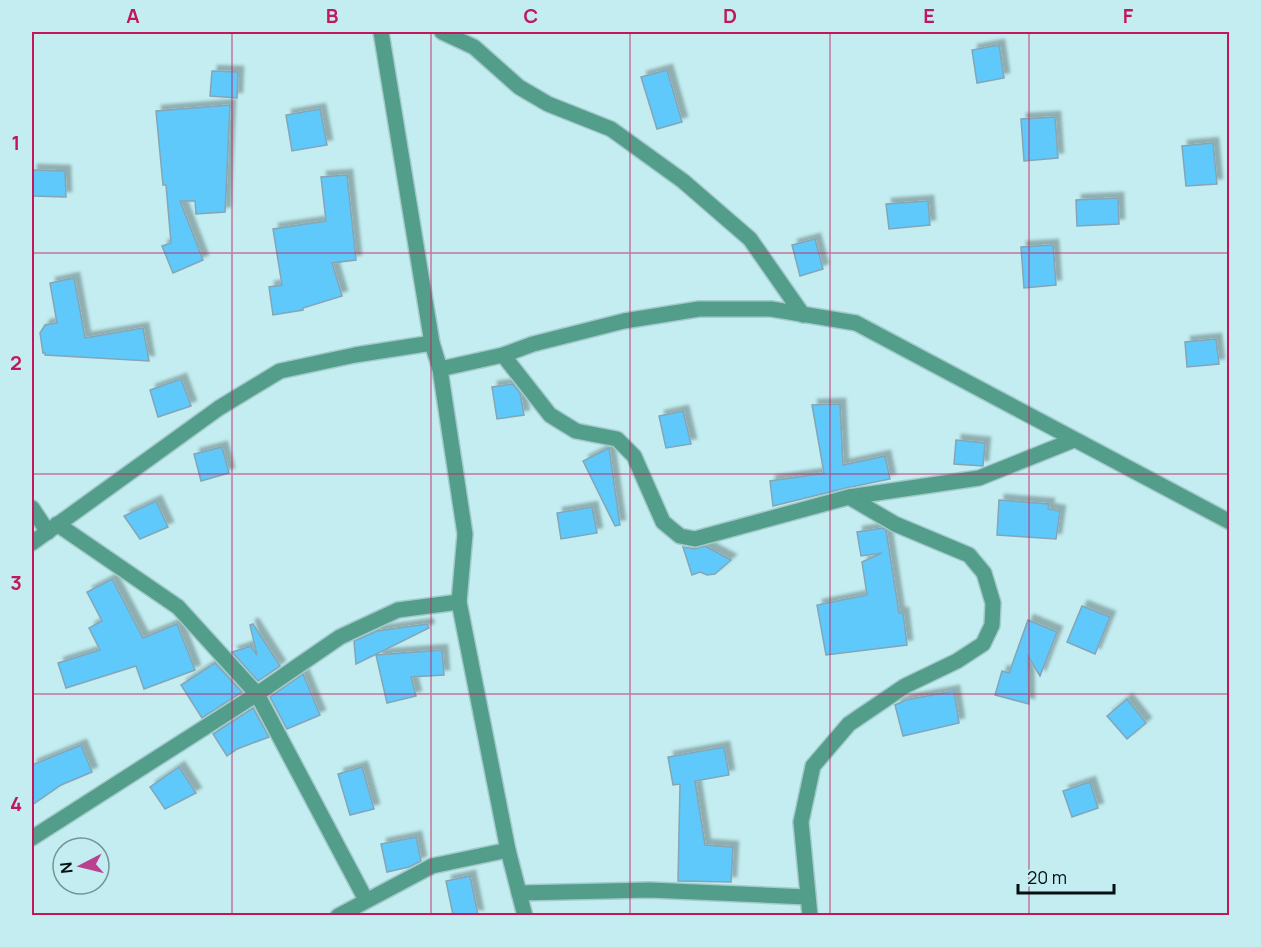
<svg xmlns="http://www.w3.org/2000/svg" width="1261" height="947" viewBox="0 0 1261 947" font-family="Manrope,sans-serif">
	<defs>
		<filter id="shadow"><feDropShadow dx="5.5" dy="-5.5" stdDeviation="1.5" flood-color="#0004"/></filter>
	</defs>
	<rect width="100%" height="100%" fill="#c3edf0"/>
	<!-- building -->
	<g fill="#5ec9fb" stroke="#84a5b6" stroke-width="1.5" filter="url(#shadow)">
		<polygon points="999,45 1004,78 977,83 972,50"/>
		<polygon points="667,70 682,122 657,129 641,77"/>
		<polygon points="212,71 238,72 237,98 210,96"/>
		<polygon points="230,105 225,212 196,214 195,201 180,201 203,260 173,273 162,246 171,243 166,185 163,185 156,111"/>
		<polygon points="320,109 327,145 292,151 286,115"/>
		<polygon points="1055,117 1058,158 1024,161 1021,119"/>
		<polygon points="1213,143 1217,184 1186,186 1182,146"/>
		<polygon points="32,170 65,171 66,197 32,196"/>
		<polygon points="347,175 356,260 332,263 342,296 303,308 303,310 273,315 269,287 282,285 273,229 326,221 321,177"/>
		<polygon points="1118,198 1119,224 1077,226 1076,200"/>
		<polygon points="928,201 930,225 889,229 886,204"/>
		<polygon points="815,239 823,269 800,276 792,245"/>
		<polygon points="1053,245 1056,285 1024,288 1021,247"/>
		<polygon points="74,278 85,338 143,328 149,361 45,355 45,353 43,353 40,333 45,325 57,323 50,283"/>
		<polygon points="1216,339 1219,364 1187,367 1185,342"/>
		<polygon points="181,379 191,406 158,417 150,390"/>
		<polygon points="513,384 520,393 524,415 497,419 492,387"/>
		<polygon points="840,404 843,465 885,456 890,479 846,488 773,506 770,481 824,473 812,405"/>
		<polygon points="683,411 691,444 666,448 659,416"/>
		<polygon points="956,440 985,443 983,466 954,464"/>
		<polygon points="222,447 229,473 201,481 194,454"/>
		<polygon points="609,448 620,525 615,526 583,461"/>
		<polygon points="999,500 1049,504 1048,509 1060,511 1056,539 997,535"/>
		<polygon points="156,501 168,527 140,539 124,516"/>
		<polygon points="592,507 597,533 561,539 557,513"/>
		<polygon points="883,528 886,530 899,613 903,613 907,645 826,655 817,605 867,595 862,562 882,553 861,556 857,532"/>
		<polygon points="705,546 731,560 715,574 707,575 700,572 692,575 683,547 694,549"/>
		<polygon points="112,579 143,638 177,624 195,670 144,689 136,666 66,688 58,663 100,650 89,628 102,621 87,592"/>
		<polygon points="1082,606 1110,617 1095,654 1067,642"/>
		<polygon points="1028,620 1057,632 1040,676 1028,656 1029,704 995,695 1002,671 1009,673"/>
		<polygon points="253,624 280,666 258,681 232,652 251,646 257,655 250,625"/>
		<polygon points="427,624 429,628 356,664 354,641 377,631"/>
		<polygon points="442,650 444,675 411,677 416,696 387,703 376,655"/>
		<polygon points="215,663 242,692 202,718 181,685"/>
		<polygon points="303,674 320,715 287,729 270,697"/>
		<polygon points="954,691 959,723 903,736 895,705 906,700"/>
		<polygon points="1127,699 1146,723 1127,739 1107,716"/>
		<polygon points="253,708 269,737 237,749 227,756 213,734"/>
		<polygon points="81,745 92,772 61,785 32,805 32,765"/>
		<polygon points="724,747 729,775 695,781 705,845 733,847 731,882 678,881 680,784 673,785 668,757"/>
		<polygon points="179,767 196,793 165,809 150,787"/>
		<polygon points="362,767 374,809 350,815 338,774"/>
		<polygon points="1090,782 1098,808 1072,817 1063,791"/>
		<polygon points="416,837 421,861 409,867 387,872 381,844"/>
		<polygon points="470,876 478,915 453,915 446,881"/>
	</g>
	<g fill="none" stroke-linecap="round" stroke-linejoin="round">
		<!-- minor casing -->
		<g stroke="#a4cacc" stroke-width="18">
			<g id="minor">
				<polyline points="381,32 432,343 440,369 465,534 459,602 508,850 525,916"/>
				<polyline points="442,32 474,47 519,87 548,104 611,129 683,181 750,239 803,315"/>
				<polyline points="503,355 550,415 576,431 617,439 634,456 663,522 680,536 695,539 849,497 979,478 1074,440"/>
				<polyline points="440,369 503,355 533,344 624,321 699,309 771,309 856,323 1230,522"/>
				<polyline points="32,508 48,532"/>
				<polyline points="57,524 178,607 257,694 366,900"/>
				<polyline points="32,543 219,408 280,371 355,355 432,343"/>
				<polyline points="32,838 257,694 340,637 398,610 459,602"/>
				<polyline points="519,893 650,890 807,897"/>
				<polyline points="338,916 432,866 508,850"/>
				<polyline points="810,916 801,822 813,766 849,724 905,686 957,661 983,644 992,625 993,603 984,573 969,555 895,524 849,497"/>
			</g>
		</g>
		<!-- minor -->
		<use href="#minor" stroke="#539e8a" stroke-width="15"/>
	</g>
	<!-- grid -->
	<path fill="none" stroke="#c2185b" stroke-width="1.5" stroke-opacity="0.55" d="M232 32V916M431 32V916M630 32V916M830 32V916M1029 32V916M32 253H1230M32 474H1230M32 694H1230"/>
	<!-- border -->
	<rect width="1261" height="947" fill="none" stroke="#c3edf0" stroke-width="66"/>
	<!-- north arrow -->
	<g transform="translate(81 866) rotate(263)"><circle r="28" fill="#c3edf0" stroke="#769597" stroke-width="1.5"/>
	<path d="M0-4.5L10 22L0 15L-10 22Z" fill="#bc4090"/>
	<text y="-9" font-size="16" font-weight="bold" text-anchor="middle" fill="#031112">N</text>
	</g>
	<!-- scale -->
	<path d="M1018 884v9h96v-9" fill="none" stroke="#031112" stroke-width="3"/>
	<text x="1027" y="884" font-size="18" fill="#031112" stroke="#c3edf0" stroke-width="4.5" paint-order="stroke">20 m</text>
	<rect x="33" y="33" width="1195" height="881" fill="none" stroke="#c2185b" stroke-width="2"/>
	<g font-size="20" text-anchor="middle" font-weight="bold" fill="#c2185b">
		<text x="133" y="23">A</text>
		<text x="332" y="23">B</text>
		<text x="531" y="23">C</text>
		<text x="730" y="23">D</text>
		<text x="929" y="23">E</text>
		<text x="1128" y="23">F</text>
		<text x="16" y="150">1</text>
		<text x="16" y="370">2</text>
		<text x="16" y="590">3</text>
		<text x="16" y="811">4</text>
	</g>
</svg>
